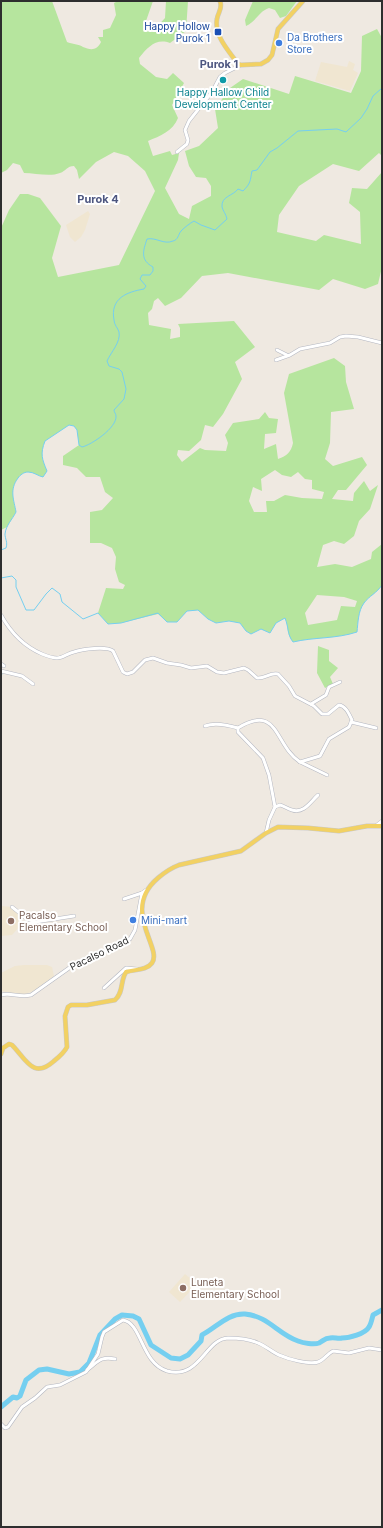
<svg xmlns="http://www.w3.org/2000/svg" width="383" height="1528" viewBox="0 0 383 1528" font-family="Inter,sans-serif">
	<rect width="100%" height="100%" fill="#efe9e1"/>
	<!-- education -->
	<g fill="#f0e6d1">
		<polygon points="349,61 355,64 353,70 358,73 350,91 315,81 321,62 347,67"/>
		<polygon points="88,211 90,214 85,230 81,237 75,242 70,237 66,225"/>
		<polygon points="2,906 12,907 20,917 20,926 12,935 1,936 1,907"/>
		<polygon points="24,965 47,965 52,967 54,976 34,991 25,994 16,994 1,991 1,973 15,966"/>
		<polygon points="185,1274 197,1284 180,1302 169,1292"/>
	</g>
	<!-- green -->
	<g fill="#b6e59e" fill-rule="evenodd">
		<path d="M1 1H52L67 42C72 44 79 44 83 47 90 50 97 51 101 42L98 37H103V30L110 28 116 15 114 3 118 1H153L146 21 153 31 165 18 166 1H188L186 31 170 43C156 38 148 47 139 58L140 64 156 77 167 79 173 73 184 83 172 105 178 118C173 131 160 136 148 141L153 156 170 151 172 155 179 153 178 160 165 188 179 214 189 219 192 206 211 196V186L206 178 196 177 189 166 185 151 199 146 218 128 215 109 230 88 243 79 289 94 295 76 351 93 361 71 362 36 377 29 382 38V156L379 153 359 171 333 164 299 186 279 215 277 232 316 241 324 235 361 244 360 212 349 203 352 188 367 189 382 172V267L378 284 365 289 333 279 319 290 228 273 202 276 181 298 165 306 158 298 154 301 152 309 148 313 149 325 171 329 170 339 180 337V328L178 324 234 321 255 347 235 362 242 379 223 414 213 427 205 425 201 440 189 451 178 450 177 455 182 462 200 448 205 450 226 451 228 443 225 435 233 423 259 419 265 412 269 418 278 419 276 433 265 434 264 449 276 444 278 459C287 456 291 452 293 443L284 393 289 374 334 358 345 366 346 382 354 409 331 412 330 443 325 459 333 466 362 457 367 465 346 490H338L332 499 353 501 354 493 364 481 370 491 378 485 370 509 359 521 354 536 344 544 334 541 323 545 317 567 335 564 352 567 371 559 372 552 382 544V585C377 593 369 596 364 603 358 611 358 623 357 632 336 639 314 637 293 642 286 634 289 629 285 618L276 623 270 633 261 629 251 634 246 631 240 623 229 621 216 623 208 619 198 610 187 611 177 622H167L158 614 121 623 108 624 98 613 106 588 123 589 125 585 119 582 115 569 116 557 112 548 101 543H90V512L102 510 113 498 105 492 100 477H86L77 468 63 465V456L79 445 77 430 74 426 69 425 45 441C40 454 42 459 47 471L43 477C38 476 34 472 28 472 24 472 20 475 18 478 9 490 14 500 16 512L7 527 1 530V228L9 210 20 194H28L40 198 61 226 52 258 58 277 119 265 155 191 145 171 128 156 114 152 96 162 79 179 77 170 74 166C67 166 66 171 60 173 50 177 35 173 24 173L20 165 13 163 7 170 1 173ZM275 470 282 475 291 477 298 472 305 479 312 480V489L324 492 322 499 302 498 285 495 274 501H266L267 512H254L249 501 253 487 262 491 261 479ZM317 595 344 597 357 601 355 607 341 606 337 620 308 625 305 613Z"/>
		<path d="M253 1H297L286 16 280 18 275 10 269 8C259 11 256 22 246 26L245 20Z"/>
		<polygon points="318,646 329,650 329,661 338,668 330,677 333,684 325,688 317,673"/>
	</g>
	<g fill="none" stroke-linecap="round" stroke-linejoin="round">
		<!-- stream -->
		<g stroke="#75cff0" stroke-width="1">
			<path d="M1 550 6 548C8 542 5 539 5 534 6 525 12 520 16 512 14 500 9 490 18 478 20 475 24 472 28 472 34 472 38 476 43 477L47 471C42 459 40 454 45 441L69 425 74 426 77 430 79 445 82 447C91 445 117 428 116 416 116 414 114 412 114 410L124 399 126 389 122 372 119 369 109 366 107 361C111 352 121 342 119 332 118 328 114 325 114 320 110 298 127 292 144 289L146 286 140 279 142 275H150L153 271V267C140 260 143 251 147 239 156 237 164 245 173 241 178 240 178 235 181 231 185 227 189 224 194 221L201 225 215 230 227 219C226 214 223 211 222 207 221 196 233 196 238 189L243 191C251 183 250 181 252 171L257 170 270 152 277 148 298 131 337 129 346 132 361 118 367 109 373 96 382 88"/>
			<path d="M1 578 12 576 16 580V587L26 610H34L46 594 52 588 60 594 62 602 83 619 98 613 108 624 121 623 158 613 167 622H177L187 611 198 610 208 619 216 623 229 621 240 623 246 631 251 634 261 629 270 633 276 623 285 618C289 628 287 634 293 642 314 637 336 639 357 632 358 623 358 611 364 603 369 596 377 593 382 585"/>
			<polyline points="1,674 2,674"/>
		</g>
		<!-- river -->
		<path stroke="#75cff0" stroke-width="5" d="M1 1407 13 1397 17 1398 20 1396 26 1380 39 1370 47 1369 69 1374 80 1372 89 1363 100 1335 115 1319 122 1315 133 1316 139 1319 151 1345 171 1358 180 1359 188 1355 201 1341 202 1335C217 1327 228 1313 245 1314 268 1316 278 1334 298 1341 303 1343 314 1345 319 1343 323 1341 325 1338 330 1338 334 1337 338 1339 342 1338 349 1338 365 1334 369 1327 371 1324 372 1319 373 1315L382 1310"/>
		<!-- minor casing -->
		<g stroke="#b4b7c1" stroke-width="4">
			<g id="minor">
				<polyline points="177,152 187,144 188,140 185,130 189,121 212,92 220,77 225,73 241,65"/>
				<polyline points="277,350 287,355"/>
				<polyline points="276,360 290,355 300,349 330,343 340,337 346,336 358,337 382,343"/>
				<path d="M1 615C11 633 23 646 42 654 47 656 52 658 57 658 63 658 68 653 74 652 83 649 106 646 113 651L123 672 127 674 133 672 145 660 153 658 167 663 181 665 191 668 207 666 217 672 224 673 244 668 248 670 257 678C265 679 270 672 278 674L289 686 295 696 314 706 322 714H328L339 705C346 706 349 714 352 720L349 727 329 739 320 756 300 762C274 745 279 703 238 728V732L263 758 269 775 275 807 269 820 266 833"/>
				<polyline points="1,664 4,666"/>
				<polyline points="1,671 22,676 33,684"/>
				<polyline points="311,704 326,695 329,687 340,682"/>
				<polyline points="351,722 376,728"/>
				<path d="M205 726C215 722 228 725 238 728"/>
				<polyline points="300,762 327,775"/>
				<path d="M275 807 280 805C284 806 288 809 292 810 304 814 311 801 318 795"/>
				<polyline points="377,825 382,821"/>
				<polyline points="124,899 142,893"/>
				<polyline points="12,907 26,918 35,922"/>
				<polyline points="29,923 74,916"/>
				<polyline points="104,988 126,968 137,969"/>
				<path d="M1 995C11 992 19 998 31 995L72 966 99 956 111 946 123 943 130 939 135 930 142 893 146 890"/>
				<path d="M87 1370C98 1362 100 1356 115 1359"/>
				<path d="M1 1424 5 1428 8 1427 22 1407 35 1398 47 1387 60 1385 86 1372 98 1354 102 1337 104 1332 123 1320C142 1323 141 1363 167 1371 200 1380 205 1339 228 1338 238 1338 249 1339 258 1343 266 1346 272 1352 279 1355 288 1359 309 1365 318 1362 324 1360 327 1354 333 1351L349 1353 369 1348 382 1350"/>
			</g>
		</g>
		<!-- major casing -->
		<g stroke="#c9c9c9" stroke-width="5">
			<g id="major">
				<path d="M220 1C223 9 218 12 217 19 214 36 229 51 238 64L241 65 261 64 268 60 272 55 278 29 303 1"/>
				<path d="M1 1054 3 1048 9 1044 12 1045C26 1059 33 1080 54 1061 59 1057 64 1053 67 1047L65 1016 68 1007 71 1005H87L115 1000C124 992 120 981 126 972 135 969 146 971 152 963 163 948 120 910 158 878 165 872 171 868 179 865L241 851 266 833 278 827 308 828 339 831 367 826H382"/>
			</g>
		</g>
		<!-- minor -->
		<use href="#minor" stroke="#fff" stroke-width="3"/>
		<!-- major -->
		<use href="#major" stroke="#f2d163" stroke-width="4"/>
	</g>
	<!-- markers -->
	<rect fill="#1a4fb4" stroke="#fff" stroke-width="1.5" x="214" y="28" width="8" height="8" rx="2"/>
	<g fill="#3f7fe0" stroke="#fff" stroke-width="1.5">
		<circle cx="279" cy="43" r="4"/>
		<circle cx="133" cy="920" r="4"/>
	</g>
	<circle fill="#0f9aa8" stroke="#fff" stroke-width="1.5" cx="223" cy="80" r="4"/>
	<g fill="#8d6e63" stroke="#fff" stroke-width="1.5">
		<circle cx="11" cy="921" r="4"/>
		<circle cx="183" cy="1288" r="4"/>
	</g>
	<g text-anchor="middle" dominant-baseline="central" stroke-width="4" stroke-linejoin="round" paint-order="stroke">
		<!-- transit labels -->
		<g font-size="10" fill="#164399" stroke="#fff" text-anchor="end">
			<text x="210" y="26">Happy Hollow<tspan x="210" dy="12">Purok 1</tspan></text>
		</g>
		<!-- shop labels -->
		<g font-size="10" fill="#366cbe" stroke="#fff" text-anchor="start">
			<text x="287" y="37">Da Brothers<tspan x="287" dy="12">Store</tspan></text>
			<text x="141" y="920">Mini-mart</text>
		</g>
		<!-- culture labels -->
		<g font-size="10" fill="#0d838f" stroke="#fff">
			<text x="223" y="92">Happy Hallow Child<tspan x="223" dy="12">Development Center</tspan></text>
		</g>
		<!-- education labels -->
		<g font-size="10" fill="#785e54" stroke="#fff" text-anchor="start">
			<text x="19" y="915">Pacalso<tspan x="19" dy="12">Elementary School</tspan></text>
			<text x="191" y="1282">Luneta<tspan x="191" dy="12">Elementary School</tspan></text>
		</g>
		<!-- street labels -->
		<g font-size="10" fill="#2e2e2e" stroke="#fff">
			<text transform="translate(99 953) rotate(-26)">Pacalso Road</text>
		</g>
		<!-- neighbourhood labels -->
		<g font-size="11" font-weight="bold" fill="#4d5680" stroke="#fff">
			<text x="219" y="64">Purok 1</text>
			<text x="98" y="199">Purok 4</text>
		</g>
	</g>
	<!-- border -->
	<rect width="383" height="1528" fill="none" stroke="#2e2e2e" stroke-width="4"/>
</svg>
